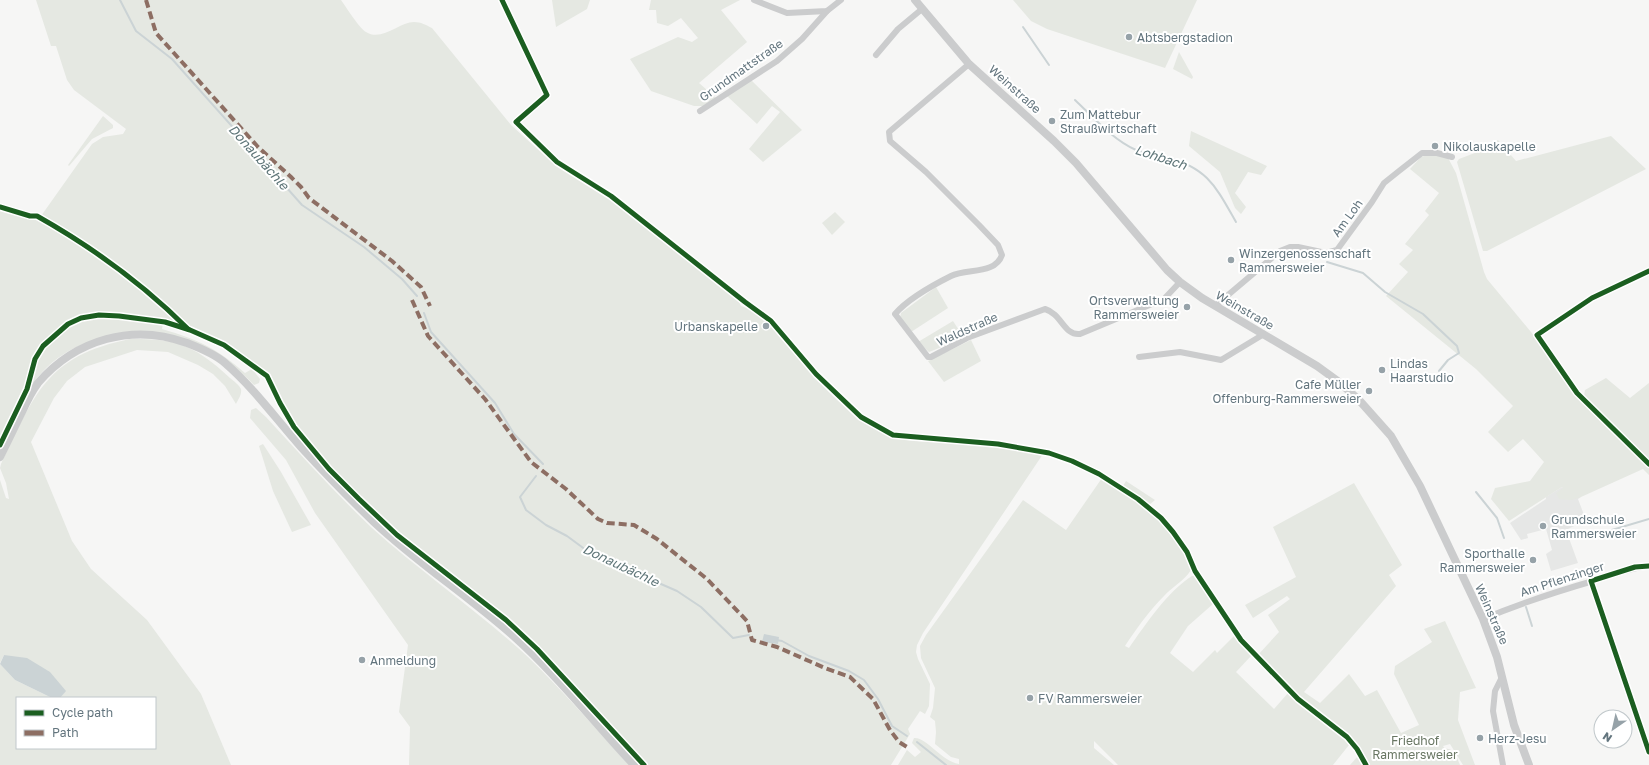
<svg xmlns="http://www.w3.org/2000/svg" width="1649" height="765" viewBox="0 0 1649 765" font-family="'Golos Text',sans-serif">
	<rect width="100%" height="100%" fill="#f6f6f5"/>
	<!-- built -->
	<polygon fill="#e6e7e6" points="1562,487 1581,497 1578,499 1586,520 1566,530 1578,563 1551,571 1546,554 1552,550 1546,529 1527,534 1528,538 1521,540 1510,523 1546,499 1546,497"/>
	<!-- green -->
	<g fill="#e5e8e2">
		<path d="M36 0H341C346 7 360 29 366 32 382 42 399 22 414 22 421 22 426 25 432 28L511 125 555 165 610 199 738 300 741 306 752 310 772 326 833 396 860 420 876 429 893 438 914 441 1001 446 1043 454 923 633 917 645 916 652 918 659 930 684 929 706 925 714 920 711 908 729 910 734 891 765H645L554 663 513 624 446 570 397 533 328 464 295 425 278 397 268 375 225 344 179 324 151 319 152 322 163 323 162 329C197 339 218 349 245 373L252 369 260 379 259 383 254 385C221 350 178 328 129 332 120 333 111 336 102 338 74 345 49 360 33 384L26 382 0 440V209L23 215 32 220 41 216 92 144 103 137 123 134 126 129 74 90 67 80 56 46H51Z"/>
		<polygon points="552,0 590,0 587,9 556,27"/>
		<polygon points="651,0 740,0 721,10 747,42 699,83 716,98 703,106 694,106 651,91 630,59 678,37 692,42 698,38 681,18 668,26 657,23 656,10 649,10"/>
		<polygon points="1013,0 1197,0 1165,68 1047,29 1031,21"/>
		<polygon points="1179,52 1193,77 1192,79 1173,69"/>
		<polygon points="751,80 802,130 763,162 749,149 780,112 772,106 757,124 727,96"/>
		<polygon points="103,116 113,125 113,128 92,139 69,166 68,165"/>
		<polygon points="1191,131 1267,166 1261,175 1248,172 1235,193 1246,207 1241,214 1235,208 1220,172 1189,146"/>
		<polygon points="1611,136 1646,169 1487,251 1483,251 1457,162 1459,159 1480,151 1498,140 1516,161"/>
		<polygon points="1427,155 1447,156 1456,173 1484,272 1487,279 1531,332 1572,390 1649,466 1649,475 1643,469 1581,497 1572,500 1559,499 1556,493 1563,488 1562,487 1509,521 1491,499 1495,488 1530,481 1544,462 1523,439 1508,452 1488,432 1513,406 1476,369 1386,296 1408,272 1399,264 1413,250 1405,244 1429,215 1425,211 1439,193 1410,169 1421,157"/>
		<polygon points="835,212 845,222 832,235 822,223"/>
		<polygon points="936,287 948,308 911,332 900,318 901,313"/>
		<polygon points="953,321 964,338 929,352 918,342"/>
		<path d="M130 339C145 339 161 339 176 343 197 349 214 363 230 378 234 381 239 385 241 389 242 395 238 399 236 404L225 386 213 374 198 365 168 352 137 350 85 367 67 381 54 398 31 442 72 541 91 569 147 620 201 694 231 765H0V664L15 680 52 698H17V748H155V698H60L65 691 4 655 0 663V480L6 498 9 499 6 483 0 468 1 464C35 394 46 356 130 339Z"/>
		<polygon points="971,340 981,361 944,382 928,361"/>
		<polygon points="1606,378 1630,398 1649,383 1649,460 1584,396 1585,390"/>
		<path d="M256 408 266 417C300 454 335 493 372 528 422 573 478 611 528 657 563 691 596 729 629 765H409L410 727 399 712 408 645 315 513 286 460 250 418 251 410Z"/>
		<polygon points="263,444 281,472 311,525 292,532 273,491 259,446"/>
		<path d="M1102 478C1137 500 1179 527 1191 570 1184 581 1172 587 1164 596 1149 611 1136 629 1125 646L1129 648C1145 625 1168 591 1192 576H1195L1213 604 1188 626 1170 653 1193 672 1215 650 1217 653 1234 636 1251 656 1236 672 1274 709 1288 693 1332 726 1349 745 1333 765H1118L1094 741V748L1114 765H898L907 750 915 757 921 752 912 743 914 738C927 737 941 761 959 764V759L951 757 935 744 936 732 935 721 930 717 933 708 935 688 921 658 920 646 926 635 1023 500 1066 530Z"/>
		<polygon points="1126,481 1155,500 1149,505 1123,486"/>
		<path d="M1354 483 1402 565 1389 575 1396 586 1304 692 1320 703 1349 674 1365 696 1377 690 1401 733 1419 725 1394 674 1395 666 1432 642 1424 629 1445 621 1476 688 1460 692 1458 720 1475 765H1463L1450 744 1443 746 1445 749C1454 747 1457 758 1460 765H1368L1360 752 1345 734 1337 726 1299 698 1257 656 1279 632 1268 615 1290 599 1287 596 1253 618 1245 605 1296 577 1273 527Z"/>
		<polygon points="1358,756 1364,765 1350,765"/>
	</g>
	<!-- water -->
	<g fill="#cbd3d5">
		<polygon points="764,634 779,637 778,644 762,642"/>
		<polygon points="4,655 27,658 50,672 66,691 60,698 52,698 15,680 0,664"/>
	</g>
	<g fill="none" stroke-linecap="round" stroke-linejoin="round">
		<!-- stream -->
		<g stroke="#cbd3d5" stroke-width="2">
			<polyline points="120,0 136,31 172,59 302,205 364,247 402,279 417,296"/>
			<polyline points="1023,27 1049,65"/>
			<path d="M1075 100C1093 117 1113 140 1136 150 1145 154 1156 154 1166 157 1208 168 1216 187 1236 222"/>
			<polyline points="1327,262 1363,273 1385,292 1423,314 1457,346 1459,353 1448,360 1439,371"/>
			<polyline points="424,313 431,332 495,403 514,434 543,464"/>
			<polyline points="536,476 520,497 526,510 546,525 567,536 590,553 677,591 701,607 733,638 749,635"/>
			<polyline points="1476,492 1497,518 1504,538"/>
			<polyline points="1595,535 1649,519"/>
			<polyline points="1526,607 1532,626"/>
			<polyline points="776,640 782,641 809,656 849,671 864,680 878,699 892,726 907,736"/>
			<polyline points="917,742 946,765"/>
		</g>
		<!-- minor -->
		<g stroke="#cbcccd" stroke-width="6">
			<polyline points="754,0 787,13 827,11 841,0"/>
			<polyline points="876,55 898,29 922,9"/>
			<path d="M969 64 889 132 890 141 926 172 979 225 998 245 1002 255C995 275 967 268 951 276 933 285 907 300 895 314L928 357H931L967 338 1045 309C1062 314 1064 336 1080 334L1164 299 1180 282"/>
			<polyline points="700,111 777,61 802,39 827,11"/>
			<polyline points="1215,306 1280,251 1290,247 1298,247 1326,253 1337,250 1372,202 1384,183 1399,171 1422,153 1437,153 1452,157"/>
			<polyline points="1139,357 1180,352 1221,360 1264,334"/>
			<polyline points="1591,581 1649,752"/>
			<path d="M1483 619C1519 604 1555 592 1593 581 1611 575 1629 568 1649 566"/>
			<polyline points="1502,677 1495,691 1493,711 1503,765"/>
		</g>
		<!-- tertiary -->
		<g stroke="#cbcccd" stroke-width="8">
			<polyline points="915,0 969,64 1054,141 1076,163 1167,270 1180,282 1202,298 1317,366 1339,382 1359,400 1391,436 1420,486 1483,619 1497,657 1514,725 1529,765"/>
			<path d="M0 457C8 441 15 426 23 410 27 401 32 391 38 383 76 339 133 323 187 343 200 348 215 354 225 363 254 388 276 419 301 447 325 473 349 498 374 522 420 565 473 599 519 641 561 679 595 724 634 765"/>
		</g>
		<!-- quiet -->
		<g stroke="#8d6e63" stroke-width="4" stroke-dasharray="8 4" stroke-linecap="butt">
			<polyline points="146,0 156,33 258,147 291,177 301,187 309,198 392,261 421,287 430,306"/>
			<polyline points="412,300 428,336 485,399 531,462 566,489 598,519 607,523 634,525 657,539 707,579 747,621 752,640 777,647 825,668 850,677 873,699 890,730 899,742 907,747"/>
		</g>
		<!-- cycleway casing -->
		<g stroke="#fff" stroke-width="8">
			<g id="cycleway">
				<polyline points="502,0 547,95 516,122 557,162 611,196 745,302 771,321 816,374 861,417 893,435 998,444 1049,453 1072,461 1099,474 1138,499 1161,518 1173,532 1187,552 1195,571 1241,640 1298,699 1347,737 1357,749 1366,765"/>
				<path d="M0 207 30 216H37C92 247 143 284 188 329"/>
				<polyline points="1649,271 1592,298 1537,335 1577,393 1649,464"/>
				<polyline points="0,445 27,389 35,359 43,346 68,324 81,318 99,315 119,316 165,322 190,330 224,345 267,376 280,403 294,427 329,469 359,499 397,535 506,620 537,649 644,765"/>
				<polyline points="1649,566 1635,567 1591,581 1649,752"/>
			</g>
		</g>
		<!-- cycleway -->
		<use href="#cycleway" stroke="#1b5e20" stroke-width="5"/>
	</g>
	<!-- markers -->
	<g fill="#96a2a8" stroke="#fff" stroke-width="1.5">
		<circle cx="1129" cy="37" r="4"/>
		<circle cx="1052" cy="121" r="4"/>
		<circle cx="1435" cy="146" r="4"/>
		<circle cx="1231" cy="260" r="4"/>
		<circle cx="1187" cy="307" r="4"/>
		<circle cx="766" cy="326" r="4"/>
		<circle cx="1382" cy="370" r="4"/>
		<circle cx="1369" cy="391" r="4"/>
		<circle cx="1543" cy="526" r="4"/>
		<circle cx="1533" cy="560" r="4"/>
		<circle cx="362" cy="660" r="4"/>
		<circle cx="1030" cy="698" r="4"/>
		<circle cx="1480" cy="738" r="4"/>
	</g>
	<g text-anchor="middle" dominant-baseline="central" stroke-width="4" stroke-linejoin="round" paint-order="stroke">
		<!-- poi labels -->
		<g font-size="12" fill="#63757e" stroke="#fff" text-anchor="start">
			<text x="1137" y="37">Abtsbergstadion</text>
			<text x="1060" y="114">Zum Mattebur<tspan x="1060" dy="14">Straußwirtschaft</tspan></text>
			<text x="1443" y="146">Nikolauskapelle</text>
			<text x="1239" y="253">Winzergenossenschaft<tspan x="1239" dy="14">Rammersweier</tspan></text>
			<text x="1179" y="300" text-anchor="end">Ortsverwaltung<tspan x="1179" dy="14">Rammersweier</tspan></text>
			<text x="758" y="326" text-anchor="end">Urbanskapelle</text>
			<text x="1390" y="363">Lindas<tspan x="1390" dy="14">Haarstudio</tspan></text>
			<text x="1361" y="384" text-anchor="end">Cafe Müller<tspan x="1361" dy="14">Offenburg-Rammersweier</tspan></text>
			<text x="1551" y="519">Grundschule<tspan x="1551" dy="14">Rammersweier</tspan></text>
			<text x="1525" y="553" text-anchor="end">Sporthalle<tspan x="1525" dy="14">Rammersweier</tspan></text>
			<text x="370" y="660">Anmeldung</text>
			<text x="1038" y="698">FV Rammersweier</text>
			<text x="1488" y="738">Herz-Jesu</text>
		</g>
		<!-- street labels -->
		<g font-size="12" fill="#63757e" stroke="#fff">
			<text transform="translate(741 70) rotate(-35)">Grundmattstraße</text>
			<text transform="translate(1015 89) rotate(42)">Weinstraße</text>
			<text transform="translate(1347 218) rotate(-54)">Am Loh</text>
			<text transform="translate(1245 310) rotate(30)">Weinstraße</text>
			<text transform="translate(967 329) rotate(-24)">Waldstraße</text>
			<text transform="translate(1562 579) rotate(-18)">Am Pflenzinger</text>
			<text transform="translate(1492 614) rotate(66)">Weinstraße</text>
		</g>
		<!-- park labels -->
		<g font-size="12" fill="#687662" stroke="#fff">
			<text x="1415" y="740">Friedhof<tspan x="1415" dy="14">Rammersweier</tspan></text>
		</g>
		<!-- water labels -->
		<g font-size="13" font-style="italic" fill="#5e7578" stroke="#fff">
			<text transform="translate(259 157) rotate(48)">Donaubächle</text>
			<text transform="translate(1161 157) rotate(18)">Lohbach</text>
			<text transform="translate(621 565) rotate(25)">Donaubächle</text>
		</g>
	</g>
	<!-- legend -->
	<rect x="16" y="697" width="140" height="52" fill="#ffffff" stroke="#c1c8cb"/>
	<rect x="24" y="710" width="20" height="6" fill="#1b5e20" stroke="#c1c8cb"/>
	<text x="52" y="717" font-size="12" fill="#63757e">Cycle path</text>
	<rect x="24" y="730" width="20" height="6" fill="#8d6e63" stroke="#c1c8cb"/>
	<text x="52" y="737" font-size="12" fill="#63757e">Path</text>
	<!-- north arrow -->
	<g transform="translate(1613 729) rotate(214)"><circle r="19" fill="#ffffff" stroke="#c1c8cb"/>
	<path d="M0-3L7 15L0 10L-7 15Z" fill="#96a2a8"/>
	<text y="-6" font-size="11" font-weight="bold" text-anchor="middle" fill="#63757e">N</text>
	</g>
</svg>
